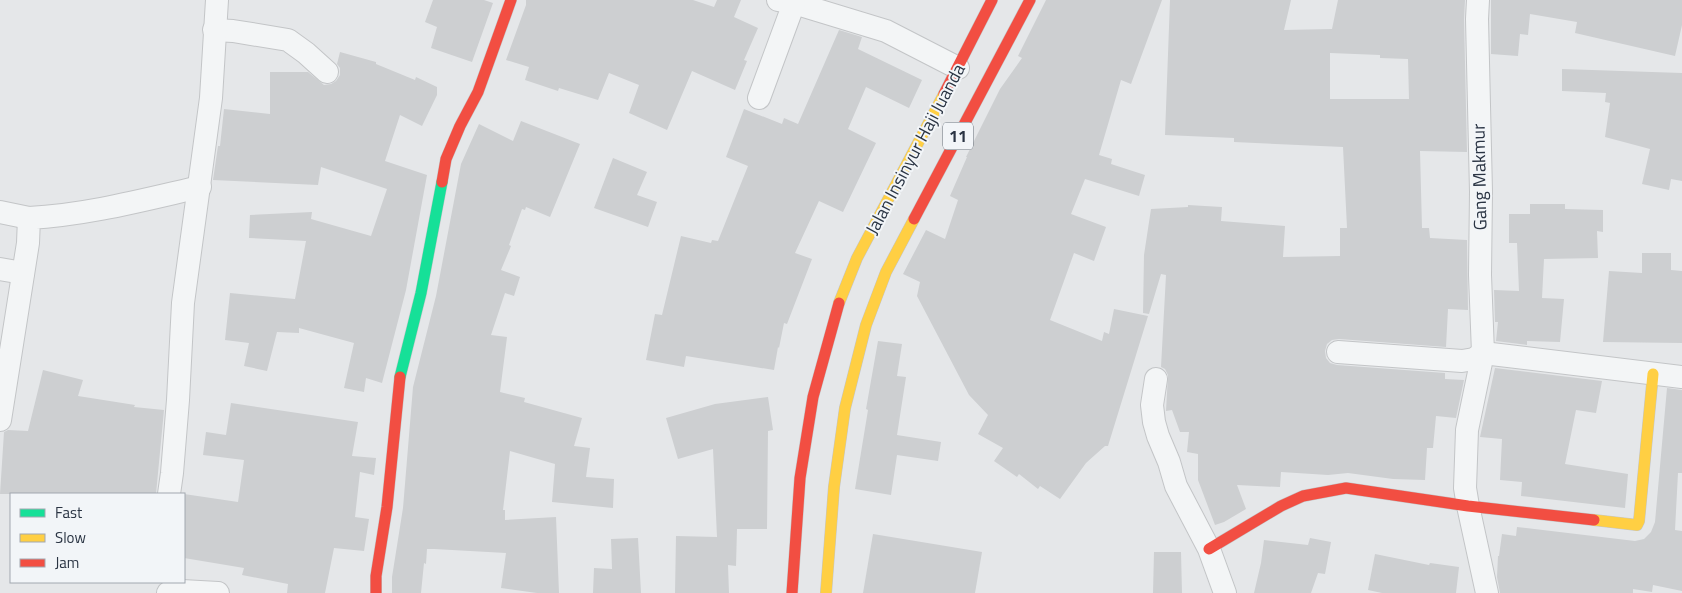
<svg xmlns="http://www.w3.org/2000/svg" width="1682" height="593" viewBox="0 0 1682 593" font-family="'Titillium Web',sans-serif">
	<rect width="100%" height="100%" fill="#e5e7e9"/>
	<!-- building -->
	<g fill="#cdcfd1" fill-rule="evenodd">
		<polygon points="433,0 484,0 493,3 472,62 431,48 437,27 425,22"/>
		<polygon points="526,0 693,0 714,7 717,0 741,0 734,17 758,28 744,60 747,61 735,90 692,71 667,130 629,113 639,85 609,73 598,100 559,88 558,91 525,80 529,67 506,60 526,5"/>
		<polygon points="1046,0 1162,0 1131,84 1121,80 1099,155 1112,159 1111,164 1145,175 1139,196 1085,179 1071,214 1106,227 1094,261 1074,253 1050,320 1102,341 1104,332 1109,334 1114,309 1148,316 1108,446 1105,446 1086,463 1060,499 1040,486 1038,489 1019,474 1017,477 994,461 1003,448 978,434 988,415 969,395 917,296 920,282 903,274 926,230 945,239 958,200 950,196 967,157 966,157 1000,89 1022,58 1018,56"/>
		<path d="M1170 0H1291L1284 30 1332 29 1338 0H1465L1464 19 1467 152 1420 151 1422 228H1429L1430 238 1467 240 1468 310 1448 309 1446 347 1339 339 1332 340 1327 344 1325 351 1326 358 1330 363 1337 365 1445 373V379L1464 380 1456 418 1436 416 1433 448H1427L1425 480 1393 479 1348 473 1328 475 1281 472 1280 487 1237 485 1246 509 1224 522 1215 525 1198 480V454L1187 452 1189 432H1180L1172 410 1166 411 1168 375 1165 369 1161 367 1166 275 1161 274 1149 314 1143 313 1144 255 1151 209 1188 207V205L1222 207 1221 221 1285 226 1283 257 1340 256V228H1347L1343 147 1234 142V138L1165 135ZM1330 53 1380 55V58L1408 59 1409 99H1330Z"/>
		<polygon points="1491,0 1682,0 1682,25 1675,56 1575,33 1577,22 1530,14 1528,35 1520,34 1518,56 1491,54"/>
		<polygon points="839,30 862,37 858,49 922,80 909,108 866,87 848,129 876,143 843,212 819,201 795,253 812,259 787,324 784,323 779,348 778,347 774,370 686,356 684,367 646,360 655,314 662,315 681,236 711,243 712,240 718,241 748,166 726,157 744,109 782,124 784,118 798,124"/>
		<polygon points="340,52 376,62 376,64 415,80 416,77 437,87 437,95 422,126 400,115 385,161 427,175 406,290 382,383 366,378 364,392 344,388 354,343 299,328 299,333 277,332 267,371 244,366 249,343 225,340 230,293 295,299 306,241 249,238 250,215 312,212 311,219 371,236 387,189 321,167 318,185 213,180 218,146 220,146 224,109 270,114 270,72 308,72 324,85 331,84 336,81 340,75 340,68 337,64"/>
		<polygon points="1562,69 1682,73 1682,181 1671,179 1669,190 1642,184 1650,149 1605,137 1610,103 1605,102 1606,93 1562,91"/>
		<polygon points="521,121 580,144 550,217 526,207 525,210 522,209 509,245 511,246 501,270 520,277 514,296 505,293 491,335 507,337 500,392 525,398 524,402 582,418 574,446 590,448 586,477 614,479 613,508 552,502 555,464 510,451 503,510 505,510 505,520 556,517 559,593 537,593 501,588 506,553 434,549 427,549 426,564 424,563 421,593 392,593 392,577 403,508 413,387 436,296 461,164 479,124 513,141"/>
		<polygon points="613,158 647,172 637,195 657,202 648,227 594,208"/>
		<polygon points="1530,204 1565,204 1565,209 1603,210 1603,232 1597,231 1598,258 1544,259 1542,298 1564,299 1560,342 1527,341 1527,345 1496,341 1498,322 1495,322 1494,290 1519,291 1517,243 1509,243 1509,214 1530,214"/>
		<polygon points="1642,253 1671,253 1671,270 1682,271 1682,343 1603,342 1609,271 1642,273"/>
		<polygon points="878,341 902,344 897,376 906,377 897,435 941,442 938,461 897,455 891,495 855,489 868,410 866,409"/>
		<polygon points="1495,368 1602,381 1596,413 1576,410 1565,464 1628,474 1625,508 1521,496 1522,482 1500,480 1502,439 1480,437"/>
		<polygon points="43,370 83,380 78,396 135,405 134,407 164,410 156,494 0,494 4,432 8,430 28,431"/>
		<polygon points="1667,388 1682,390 1682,473 1678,473 1675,530 1682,531 1682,591 1653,585 1652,592 1633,589 1633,593 1500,593 1497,577 1498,556 1499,556 1502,534 1516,536 1517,527 1635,541 1644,539 1651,532 1655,522"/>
		<polygon points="768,397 773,430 768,431 767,529 737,529 736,566 728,565 729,593 675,593 676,536 717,537 713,449 678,459 666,418 715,404"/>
		<polygon points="231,403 358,422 352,456 376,458 374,475 360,472 355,517 369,519 364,551 334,548 325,593 287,593 288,584 242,575 244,568 184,558 184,494 238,502 244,460 203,455 206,432 226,435"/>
		<polygon points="873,534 982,552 975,593 863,593"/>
		<polygon points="638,538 641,593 593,593 594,568 612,569 611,539"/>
		<polygon points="1310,538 1331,542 1325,574 1318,573 1311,593 1254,593 1261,563 1264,540 1308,545"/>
		<polygon points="1154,552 1181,552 1182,593 1153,593"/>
		<polygon points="1375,554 1429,565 1430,563 1459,567 1456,593 1382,593 1368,590"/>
	</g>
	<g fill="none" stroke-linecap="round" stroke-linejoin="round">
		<!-- street casing -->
		<g stroke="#c3c5c7" stroke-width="24">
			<g id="street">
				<polyline points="778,0 794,3 886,31 958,68"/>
				<polyline points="1478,0 1477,19 1481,192 1480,275 1483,353 1467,430 1465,488 1468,506 1487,593"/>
				<polyline points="214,30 233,31 288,40 306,53 327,72"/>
				<polyline points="759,98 794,3"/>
				<polyline points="0,212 29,218"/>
				<polyline points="0,269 23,273"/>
				<polyline points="1338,352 1462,361 1474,359 1483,353 1682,377"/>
				<polyline points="1156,379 1152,405 1154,422 1158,436 1169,462 1176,486 1209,549 1225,593"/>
				<path d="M0 420 28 243 29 218C87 215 143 200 200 187"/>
				<polyline points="169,494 172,473 178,400 183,303 211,98 217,0"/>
				<polyline points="168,593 182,591 218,593"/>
			</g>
		</g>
		<!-- fast casing -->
		<g stroke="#c3c5c7" stroke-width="12">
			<polyline id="fast" points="400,377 421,293 442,182"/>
		</g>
		<!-- slow casing -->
		<g stroke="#c3c5c7" stroke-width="12">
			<g id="slow">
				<polyline points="839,303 857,258 944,94"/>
				<polyline points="1594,520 1637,525 1639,521 1653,374"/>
				<polyline points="826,593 834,487 845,408 866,325 886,272 914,219"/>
			</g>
		</g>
		<!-- jam casing -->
		<g stroke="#c3c5c7" stroke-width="12">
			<g id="jam">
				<polyline points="944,94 992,0"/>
				<polyline points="442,182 446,159 460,126 478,92 511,0"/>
				<polyline points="914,219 1030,0"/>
				<polyline points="1209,549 1281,506 1303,496 1346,488 1468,506 1594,520"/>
				<polyline points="376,593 376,576 387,507 400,377"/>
				<polyline points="792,593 800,478 813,397 839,303"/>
			</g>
		</g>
		<!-- street -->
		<use href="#street" stroke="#f3f5f6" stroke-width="22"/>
		<!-- fast -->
		<use href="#fast" stroke="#16e098" stroke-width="11"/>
		<!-- slow -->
		<use href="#slow" stroke="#ffcf43" stroke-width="11"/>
		<!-- jam -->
		<use href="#jam" stroke="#f24e42" stroke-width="11"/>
	</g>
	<g text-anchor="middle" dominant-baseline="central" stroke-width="4" stroke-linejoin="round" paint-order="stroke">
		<!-- shield labels -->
		<rect fill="#f2f5f8" stroke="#666e79" stroke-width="1" x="943" y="122.5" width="30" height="27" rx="4"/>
		<g font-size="16" font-weight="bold" fill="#2a3443">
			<text x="958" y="136">11</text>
		</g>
		<!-- street labels -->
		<g font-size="18" fill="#2a3443" stroke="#f2f5f8">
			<text transform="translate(915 149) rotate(-62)">Jalan Insinyur Haji Juanda</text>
			<text transform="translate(1479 177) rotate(-91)">Gang Makmur</text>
		</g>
	</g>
	<!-- legend -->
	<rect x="10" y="493" width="175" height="90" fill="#f2f5f8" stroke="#a2a8b0"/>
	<rect x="20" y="509" width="25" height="8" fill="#16e098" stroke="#a2a8b0"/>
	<text x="55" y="518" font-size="15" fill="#2a3443">Fast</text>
	<rect x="20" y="534" width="25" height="8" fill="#ffcf43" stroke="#a2a8b0"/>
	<text x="55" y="543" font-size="15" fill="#2a3443">Slow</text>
	<rect x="20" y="559" width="25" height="8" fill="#f24e42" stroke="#a2a8b0"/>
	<text x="55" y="568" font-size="15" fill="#2a3443">Jam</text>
</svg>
